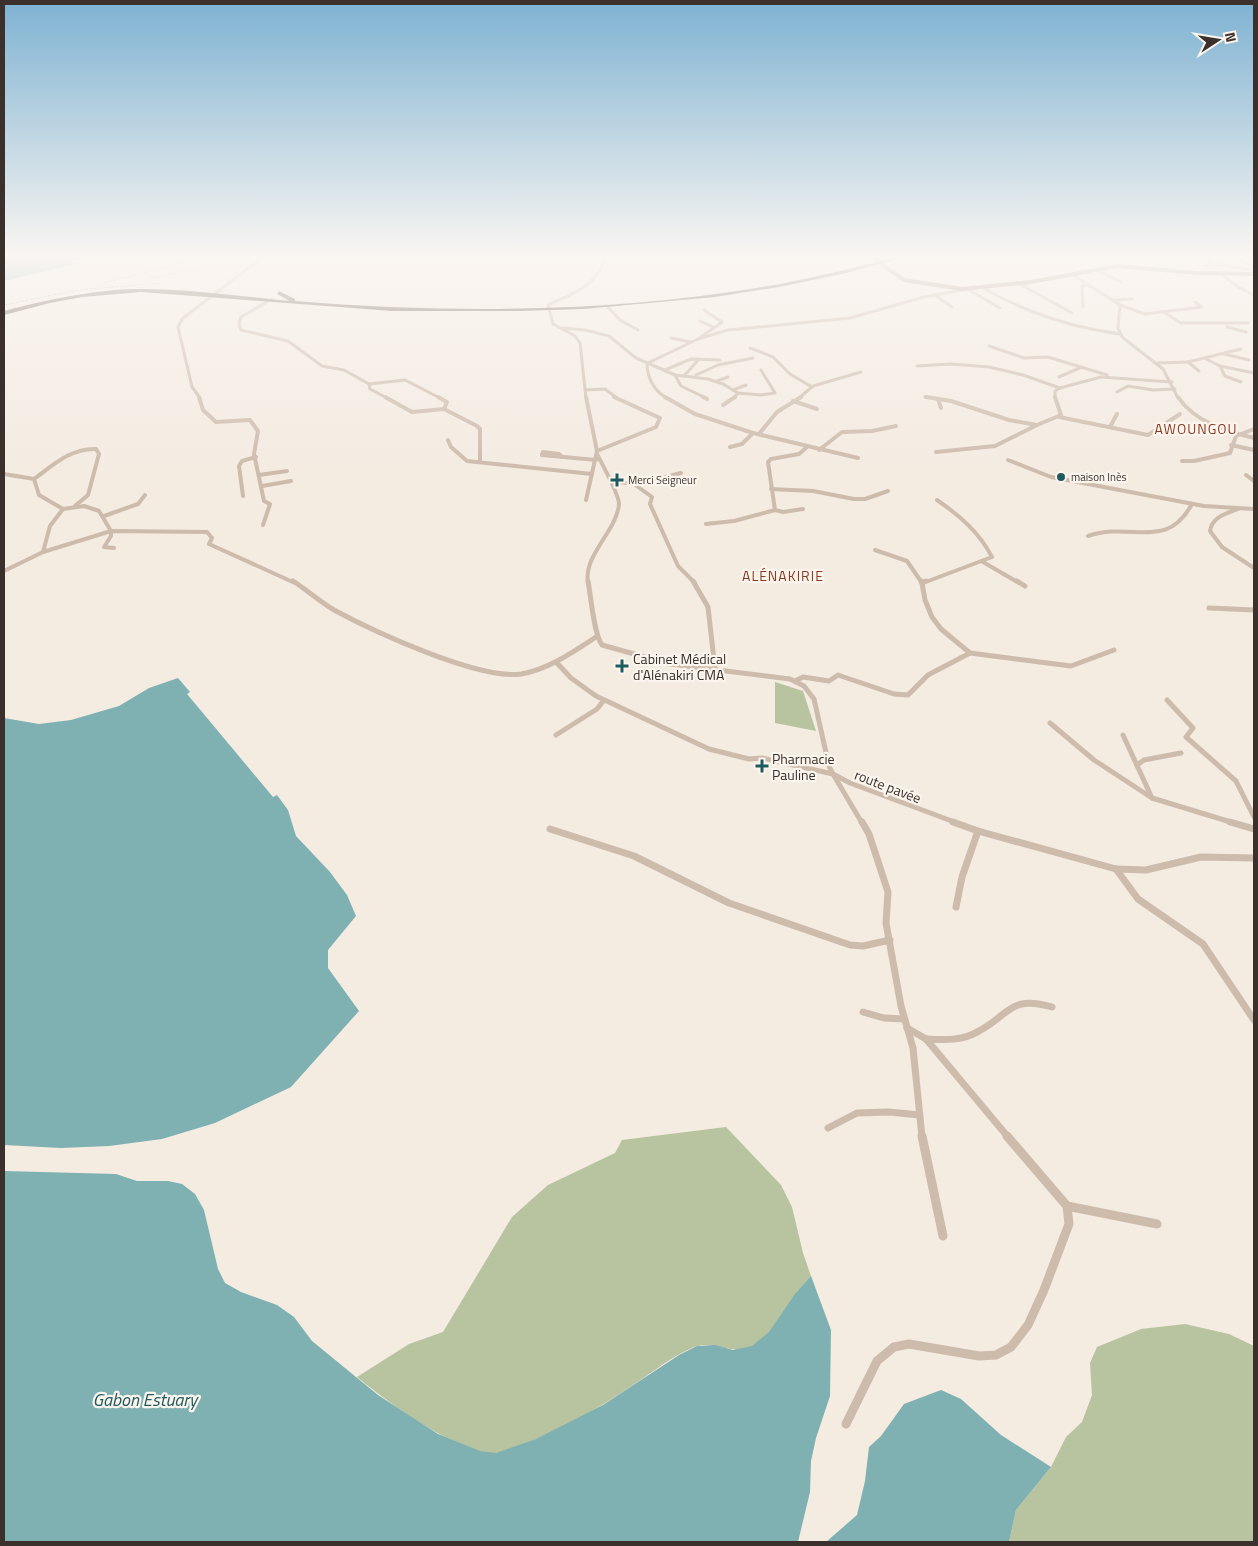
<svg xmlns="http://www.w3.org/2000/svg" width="1258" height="1546" viewBox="0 0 1258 1546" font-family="'Titillium Web',sans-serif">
	<rect width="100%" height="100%" fill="#f4ebe1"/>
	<!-- green -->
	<g fill="#b8c4a0">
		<polygon points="775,682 803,691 816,731 775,723"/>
		<path d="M726 1127 781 1185 792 1207 803 1253 811 1276C792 1297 777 1331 753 1346 735 1357 713 1339 694 1347 672 1356 653 1372 633 1385 599 1408 562 1430 523 1444 515 1447 503 1453 494 1453 458 1454 385 1400 357 1377L409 1344 443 1332 512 1217 548 1185 615 1153 622 1140Z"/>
		<polygon points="1185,1324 1229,1334 1254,1346 1254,1542 1009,1542 1016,1510 1051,1467 1066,1437 1082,1422 1092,1395 1090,1363 1097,1347 1141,1329"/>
	</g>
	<!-- water -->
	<g fill="#7fb0b2">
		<polygon points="4,257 92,257 72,261 72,265 4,281"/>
		<polygon points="178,678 190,692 187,694 273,797 277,795 288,810 296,836 330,872 347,895 356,916 328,950 328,968 359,1011 291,1087 215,1123 162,1139 109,1146 61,1148 4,1145 4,718 39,724 71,720 119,706 149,688"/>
		<polygon points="4,1171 116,1174 137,1181 168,1181 182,1184 195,1194 204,1210 218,1269 225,1283 241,1292 277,1305 294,1317 312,1341 378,1395 438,1434 480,1451 496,1453 536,1439 603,1405 679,1355 697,1346 715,1345 733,1350 752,1346 769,1332 795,1294 811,1276 831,1330 830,1396 816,1438 811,1461 810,1492 798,1542 4,1542"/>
		<polygon points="941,1390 961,1399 1001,1435 1051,1467 1016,1510 1009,1542 826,1542 857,1515 865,1481 869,1447 881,1436 904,1404"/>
	</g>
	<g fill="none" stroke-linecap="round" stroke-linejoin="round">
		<!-- street-far4 -->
		<g stroke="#cdbbac" stroke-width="3">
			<polyline points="647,257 697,257"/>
			<polyline points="1206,257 1213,264 1206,266"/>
			<polyline points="1232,257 1254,267"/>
			<polyline points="1213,264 1254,270"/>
			<polyline points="1096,270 1121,282"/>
			<polyline points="1221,274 1238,287 1254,295"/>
			<polyline points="1073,275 1120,305 1118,328 1122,337 1163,369 1178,398"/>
			<polyline points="1018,283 1072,313"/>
			<path d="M983 288C1025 312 1074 328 1121 334"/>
			<polyline points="969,290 1000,308"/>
			<polyline points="935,295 952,307"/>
			<polyline points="272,299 241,317 239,324 241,330 288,341 322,366 344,370 369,384 370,389 387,398"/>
			<polyline points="1114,300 1132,299"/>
			<polyline points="606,305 620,320 638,330"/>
			<polyline points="1120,305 1145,314 1202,307 1195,302"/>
			<polyline points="1083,307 1082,286 1087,284"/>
			<polyline points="1165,313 1181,323 1248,323"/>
			<polyline points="700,321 713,327"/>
			<polyline points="1227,327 1246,332"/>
			<polyline points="563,328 585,330 609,336 636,358 675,375 681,386 706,398"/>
			<polyline points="671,338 691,342"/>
			<polyline points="698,339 728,330 850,318 924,297 968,289"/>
			<polyline points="989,346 1024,358 1048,357 1107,375"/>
			<polyline points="750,348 773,357 790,374 812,387"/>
			<polyline points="1224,354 1249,360"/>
			<polyline points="1206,359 1220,366 1254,373"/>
			<polyline points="1188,362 1241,349"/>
			<path d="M647 363C647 378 654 391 667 398"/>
			<polyline points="648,363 698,339 722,322 704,310"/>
			<polyline points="1158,363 1188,362 1199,371"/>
			<polyline points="917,366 951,364 989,367 1023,375 1060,388 1101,377 1172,382"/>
			<polyline points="1220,366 1225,376 1241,382"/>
			<polyline points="665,370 691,359 720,360"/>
			<polyline points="675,375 708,379 723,384 738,393 734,398"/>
			<polyline points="696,375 718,365 753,358"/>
			<polyline points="684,376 699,359"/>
			<polyline points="1059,377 1082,367"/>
			<polyline points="717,381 728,377"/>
			<polyline points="369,384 405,380 440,398"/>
			<polyline points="585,390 605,389 617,398"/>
			<polyline points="733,390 746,385"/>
			<polyline points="1117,392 1128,386 1153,390 1175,389"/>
			<polyline points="738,393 761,395 775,393 761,370"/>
			<polyline points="925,397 934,398"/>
			<polyline points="200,398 192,387 178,327 183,318 263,257"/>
			<path d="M586 398 580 343 575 336 553 324 548 305C576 292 594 288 606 257"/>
			<polyline points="799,398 813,386 861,372"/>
			<polyline points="1055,398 1055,391 1060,388"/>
		</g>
		<!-- street-far3 -->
		<g stroke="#cdbbac" stroke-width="4">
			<polyline points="199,397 203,410 216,422 250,420 258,431 254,454 264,501 270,504 263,525"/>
			<polyline points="385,397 412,412 444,409 477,426 480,429 480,462"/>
			<polyline points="438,397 447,402 444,409"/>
			<polyline points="586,397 597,451 586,500"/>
			<polyline points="665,397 695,414 753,433 858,458"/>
			<polyline points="703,397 707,399"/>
			<polyline points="926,397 951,401 1009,420 1037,425 1061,415 1055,397"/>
			<path d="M1178 397C1195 422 1225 431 1254 438"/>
			<polyline points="938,399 941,408"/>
			<polyline points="793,401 817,409"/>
			<polyline points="723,405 735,397"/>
			<polyline points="1059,417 1148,435 1180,414"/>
			<polyline points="1110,427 1117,414"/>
			<polyline points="759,434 777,412 801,397"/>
			<polyline points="448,440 451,447 467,461 592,474"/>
			<polyline points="1231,445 1254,450"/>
			<polyline points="730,447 742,444 753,433"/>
			<polyline points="819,450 842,432 872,431 896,426"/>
			<polyline points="597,451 656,427 660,418 614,397"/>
			<polyline points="936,452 995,446 1037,425"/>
			<polyline points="542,455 596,460"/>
			<polyline points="542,455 543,452 559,454 562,457"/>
			<polyline points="1008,460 1051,477 1204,506 1254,509"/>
			<polyline points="1182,461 1194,461 1230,453 1236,436 1254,429"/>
			<polyline points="4,474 34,479 39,495 63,509"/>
			<polyline points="259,475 287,471"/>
			<polyline points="1246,475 1254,481"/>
			<path d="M34 479C53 465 71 448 96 449L99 454 88 495 75 506"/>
			<polyline points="611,481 634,484 652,497 650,504 678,566 695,583"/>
			<polyline points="638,484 681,473"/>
			<polyline points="262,486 291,481"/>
			<polyline points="771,489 813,491 854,499 865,499 888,491"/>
			<polyline points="243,496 239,466 242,461 256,457"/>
			<polygon points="84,506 99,511 111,531 43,552 50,526 63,509"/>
			<path d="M1238 509C1225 514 1212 517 1210 531L1222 547 1254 568"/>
			<polyline points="775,510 768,462 771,459 799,454 807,447"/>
			<polyline points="104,516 138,504 145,495"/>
			<polyline points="706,524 734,521 775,510 783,512 803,509"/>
			<path d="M1088 536C1132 521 1166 552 1192 504"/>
			<polyline points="114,548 104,547 111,536 111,531 207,532 212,538 209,544 295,583"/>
			<polyline points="875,550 907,561 922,583"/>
			<polyline points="983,562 1019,583"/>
			<polyline points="4,571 43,552"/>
			<path d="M588 583C583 555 617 531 619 504 619 494 602 464 597 454"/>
			<path d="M923 583 992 557C979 532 960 516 937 500"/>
		</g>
		<!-- street-far2 -->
		<g stroke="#cdbbac" stroke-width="5">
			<path d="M293 581C307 590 320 602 334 610 373 631 478 680 521 674 549 669 573 652 596 637"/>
			<path d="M588 581C591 597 594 635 602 645L670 664 790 679 804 686 814 699 829 766 833 774 850 783 957 823"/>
			<polyline points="693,581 708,607 715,669"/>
			<polyline points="921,581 922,583"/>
			<polyline points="926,581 922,583 925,600 932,617 941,629 970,653 1071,666 1114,650"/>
			<polyline points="1017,581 1025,586"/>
			<polyline points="1209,608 1254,610"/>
			<polyline points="556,662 571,678 596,696 709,749 749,759 762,758 833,774 862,823"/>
			<polyline points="795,681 803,677 829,681 838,675 894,694 908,695 928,675 970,653"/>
			<polyline points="1167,700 1193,728 1186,737 1236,781 1254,817"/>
			<polyline points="1050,723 1094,760 1152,798 1234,823"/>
			<polyline points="556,735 597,709 604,700"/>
			<polyline points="1123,735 1152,798"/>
			<polyline points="1137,765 1144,760 1181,753"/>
		</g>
		<!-- street-far1 -->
		<g stroke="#cdbbac" stroke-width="7">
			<polyline points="862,822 869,834 888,892 886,923 901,1006 913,1048 922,1137"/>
			<polyline points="953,822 978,831 1116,869 1146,870 1201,857 1254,858"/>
			<polyline points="1230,822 1254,829"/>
			<polyline points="550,829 634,856 729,903 850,945 863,946 890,940"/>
			<polyline points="1116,869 1138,899 1203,944 1254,1020"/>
			<polyline points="956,907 962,877 978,831"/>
			<polyline points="863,1012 884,1018 904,1019"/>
			<polyline points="907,1028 926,1039 1008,1137"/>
			<path d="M926 1039C945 1040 963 1041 979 1031 1011 1014 1009 995 1052 1007"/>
			<polyline points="828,1128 857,1113 889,1112 919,1115"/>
		</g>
		<!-- street -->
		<g stroke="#cdbbac" stroke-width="9">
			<polyline points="922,1136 943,1236"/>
			<polyline points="1067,1206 1157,1224"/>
			<polyline points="846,1424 877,1361 894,1347 909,1344 979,1356 996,1355 1011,1347 1028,1325 1044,1290 1069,1224 1067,1206 1007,1136"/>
		</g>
		<!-- secondary -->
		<polyline stroke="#a18a7d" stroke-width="4" points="876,260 904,280 962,289 1031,282 1117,266 1197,273 1254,274"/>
		<!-- highway -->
		<path fill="#5c4a42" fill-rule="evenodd" d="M898 257H904L842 274 779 287 715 297 583 309 518 311H392L141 292 82 297 50 303 4 315V311C45 300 88 291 131 289 184 288 238 296 290 301L277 294 279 291 295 299V301C456 314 621 313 780 284 820 276 859 267 898 257Z"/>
		<!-- rail -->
		<g stroke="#3b302b" stroke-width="1" stroke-dasharray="0.5 2" stroke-linecap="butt">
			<polyline points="144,273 190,261"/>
			<polyline points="150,278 210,266"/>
			<polyline points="104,283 138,274"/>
			<polyline points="4,305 78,290 161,283"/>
		</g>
	</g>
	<!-- sky -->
	<linearGradient id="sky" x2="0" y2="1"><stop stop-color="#7eb2d2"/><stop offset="0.54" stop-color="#faf6f2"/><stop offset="1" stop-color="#faf6f2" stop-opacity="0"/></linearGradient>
	<rect width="1258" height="473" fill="url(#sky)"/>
	<!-- markers -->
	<g fill="#1f5a5e" stroke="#fbf5ee" stroke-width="2">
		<circle cx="1061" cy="477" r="5"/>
		<path d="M614.5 472.5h5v5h5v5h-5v5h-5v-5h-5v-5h5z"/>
		<path d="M619.5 658.5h5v5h5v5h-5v5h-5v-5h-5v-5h5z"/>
		<path d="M759.5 758.5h5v5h5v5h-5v5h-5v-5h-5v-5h5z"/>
	</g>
	<g text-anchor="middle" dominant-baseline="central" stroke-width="4.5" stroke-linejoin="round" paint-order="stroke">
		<!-- far-poi labels -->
		<g font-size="11" fill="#3b302b" stroke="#fbf5ee" text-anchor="start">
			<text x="1071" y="477">maison Inès</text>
			<text x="628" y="480">Merci Seigneur</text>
		</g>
		<!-- far-quarter labels -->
		<g font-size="14" letter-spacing="1" fill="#8c3b22" stroke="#fbf5ee">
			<text x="1196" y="428">AWOUNGOU</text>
			<text x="783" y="575">ALÉNAKIRIE</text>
		</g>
		<!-- poi labels -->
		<g font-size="14" fill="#3b302b" stroke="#fbf5ee" text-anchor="start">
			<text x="633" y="658">Cabinet Médical<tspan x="633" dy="16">d'Alénakiri CMA</tspan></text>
			<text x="772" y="758">Pharmacie<tspan x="772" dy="16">Pauline</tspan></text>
		</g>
		<!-- street labels -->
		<g font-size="14" fill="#3b302b" stroke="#fbf5ee">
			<text transform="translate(888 786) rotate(21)">route pavée</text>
		</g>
		<!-- near-water labels -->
		<g font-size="18" font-style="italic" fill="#1f5a5e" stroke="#fbf5ee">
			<text x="145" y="1399">Gabon Estuary</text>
		</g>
	</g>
	<!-- border -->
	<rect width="1258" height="1546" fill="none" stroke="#3b302b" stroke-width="10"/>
	<!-- north arrow -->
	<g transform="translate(1218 40) rotate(78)" stroke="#fbf5ee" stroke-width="4" paint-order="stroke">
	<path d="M0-4L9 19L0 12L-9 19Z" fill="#3b302b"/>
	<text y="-8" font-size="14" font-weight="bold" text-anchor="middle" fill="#3b302b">N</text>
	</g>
</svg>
